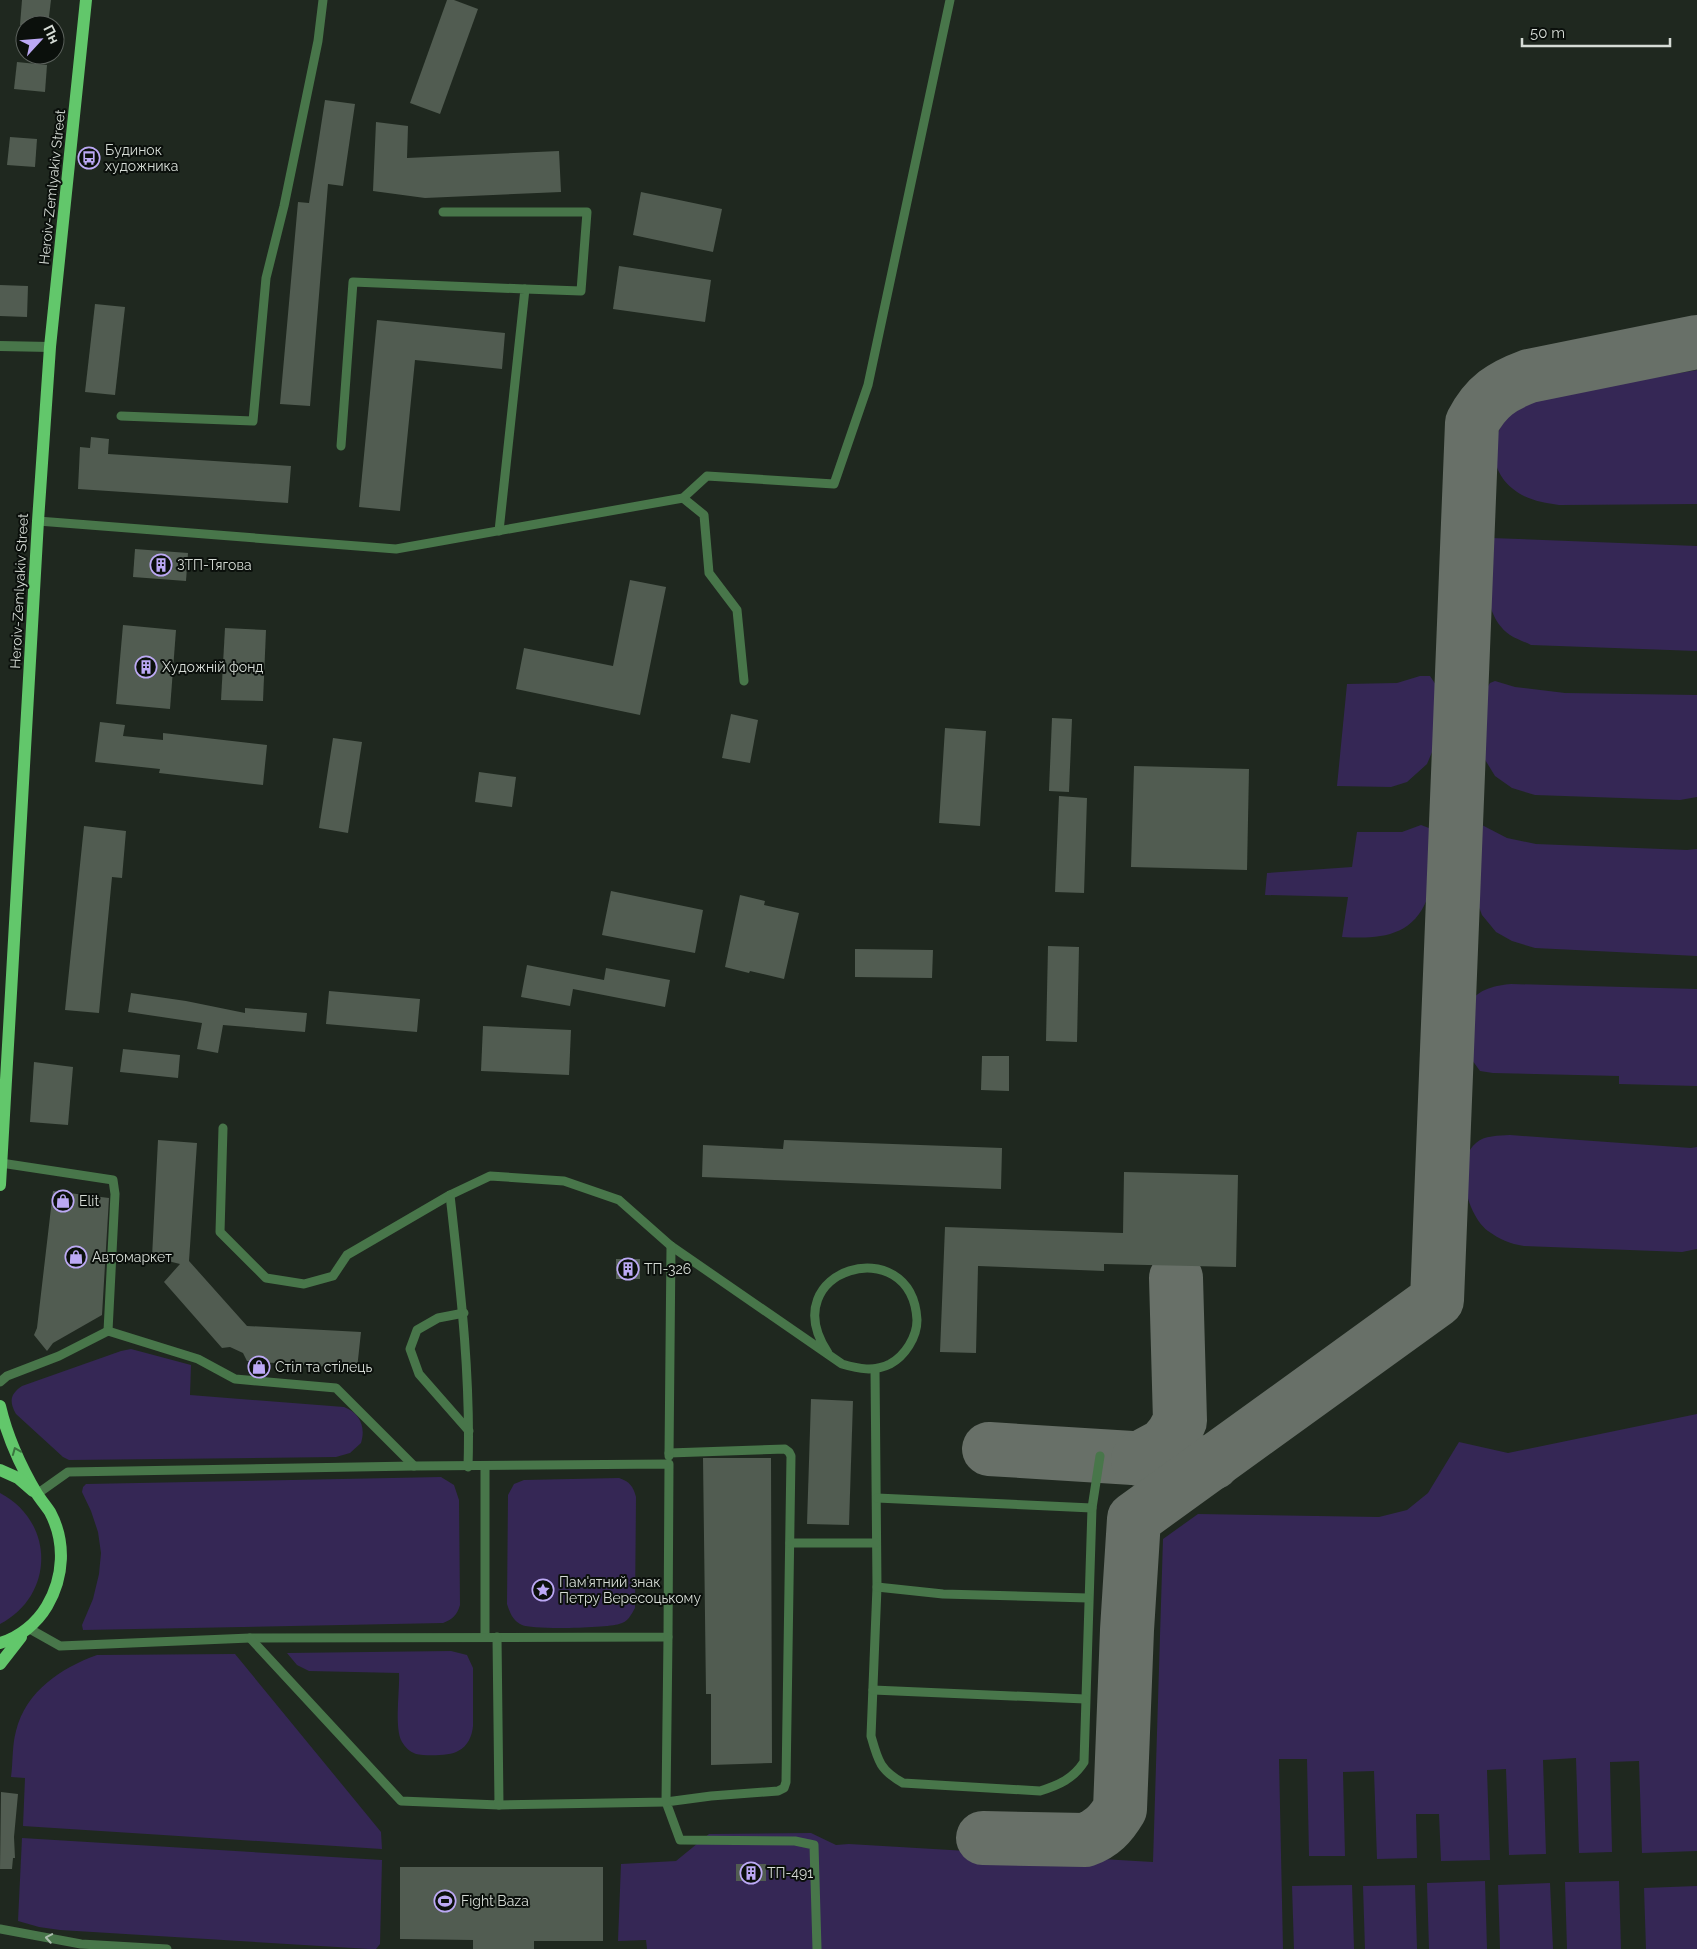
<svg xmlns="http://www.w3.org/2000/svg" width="1697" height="1949" viewBox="0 0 1697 1949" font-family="Raleway,sans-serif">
	<rect width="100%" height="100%" fill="#1f281f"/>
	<!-- green -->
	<g fill="#352755">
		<path d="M1697 370V504L1559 505C1546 503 1533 501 1522 495 1487 476 1485 434 1516 409 1522 405 1529 402 1536 398Z"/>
		<path d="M1491 538 1697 546V651L1531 645C1525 642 1516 639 1510 635 1479 612 1489 572 1491 538Z"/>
		<polygon points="1420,676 1430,676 1436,685 1435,745 1427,764 1407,782 1391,787 1337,786 1347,684 1397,683"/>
		<polygon points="1495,681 1515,687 1565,693 1697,695 1697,797 1680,800 1535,795 1512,788 1495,776 1484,758 1479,745 1481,698 1490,683"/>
		<polygon points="1480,824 1507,838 1536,844 1687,850 1697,849 1697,956 1535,948 1512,941 1496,932 1482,915 1476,899"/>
		<path d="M1421 825 1429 828C1429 843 1431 888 1427 899 1412 938 1377 939 1342 937L1348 897 1265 895 1267 873 1352 867 1357 832H1402Z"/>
		<path d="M1511 984 1697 989V1086L1619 1084V1076L1493 1073 1480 1071C1465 1051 1464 1048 1467 1023 1468 1017 1468 1009 1470 1004 1476 989 1498 985 1511 984Z"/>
		<path d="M1510 1135 1691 1148 1697 1147V1249L1682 1252 1524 1246C1510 1244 1499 1239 1488 1231 1467 1215 1453 1162 1476 1143 1484 1135 1499 1136 1510 1135Z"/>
		<path d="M131 1349 191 1365 190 1395 344 1407C360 1413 366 1427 361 1443L350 1453 336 1457 69 1460 63 1457 16 1414C9 1402 10 1394 22 1386L121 1351Z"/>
		<polygon points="1697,1414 1697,1851 1642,1853 1639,1761 1610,1762 1612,1852 1579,1853 1576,1758 1543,1760 1546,1854 1509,1855 1506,1769 1487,1770 1490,1860 1441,1861 1439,1814 1416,1814 1417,1858 1377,1859 1374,1771 1343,1772 1345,1856 1309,1856 1307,1759 1279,1759 1283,1949 647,1949 646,1940 618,1941 621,1864 676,1861 709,1834 811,1833 836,1845 849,1844 1153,1862 1163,1539 1198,1514 1379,1517 1407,1510 1428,1493 1459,1442 1508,1453"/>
		<path d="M441 1477 454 1485 459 1500 460 1605C457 1615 453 1619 443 1623L83 1630 82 1625 93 1599 99 1574 101 1553 98 1532 91 1511 82 1492 83 1487 86 1484Z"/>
		<path d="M619 1478C630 1482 633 1486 636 1497L635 1608C631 1615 628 1622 619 1624 608 1628 532 1630 522 1625 513 1621 510 1613 507 1604L508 1495 514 1484 524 1480Z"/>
		<path d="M0 1493C55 1522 55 1595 0 1624Z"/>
		<path d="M451 1651 467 1655 473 1668V1726C472 1736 468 1746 458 1751 451 1756 425 1756 416 1754 410 1752 405 1747 402 1742 394 1728 400 1690 399 1673L309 1671 297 1665 287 1653Z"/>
		<path d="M235 1654 381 1832 382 1849 23 1826 25 1778 11 1777C13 1762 12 1745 16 1731 26 1691 61 1668 97 1655Z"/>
		<polygon points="22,1838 382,1860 380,1944 376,1949 370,1949 60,1930 39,1927 18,1921"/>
		<polygon points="1485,1881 1487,1949 1429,1949 1427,1883"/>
		<polygon points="1619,1881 1621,1949 1567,1949 1565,1882"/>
		<polygon points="1550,1883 1553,1949 1500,1949 1498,1885"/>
		<polygon points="1352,1885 1354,1949 1294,1949 1292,1886"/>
		<polygon points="1415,1885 1417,1949 1365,1949 1363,1886"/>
		<polygon points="1697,1886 1697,1949 1646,1949 1644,1888"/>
	</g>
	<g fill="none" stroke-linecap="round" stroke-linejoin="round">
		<!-- taxiway -->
		<g stroke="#687068" stroke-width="54">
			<polyline points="989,1449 1213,1463"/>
			<polyline points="1138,1459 1164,1445 1173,1434 1180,1421 1176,1278"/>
			<path d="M983 1838 1085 1840C1102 1834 1111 1824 1120 1809L1127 1630 1134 1519 1437 1300 1472 423C1486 396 1502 386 1529 376L1697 342"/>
		</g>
	</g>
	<!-- building -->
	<g fill="#515c51">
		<polygon points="22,0 51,0 48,25 20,25"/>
		<polygon points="447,0 454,0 478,9 440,114 410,103"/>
		<polygon points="17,62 47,65 45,92 14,89"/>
		<polygon points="325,100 355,104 343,186 328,184 310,406 280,404 298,202 309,203"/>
		<polygon points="376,122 408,126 407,158 559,151 561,192 425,198 373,191"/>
		<polygon points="10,137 37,139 35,167 7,165"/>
		<polygon points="641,192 722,209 713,252 633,235"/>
		<polygon points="619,266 711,280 705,322 613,309"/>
		<polygon points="0,285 28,286 27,317 0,316"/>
		<polygon points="95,304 125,307 115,395 85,392"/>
		<polygon points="377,320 505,333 502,369 415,360 400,511 359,507"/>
		<polygon points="91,437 109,439 108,454 291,466 288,503 78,489 80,447 90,448"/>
		<polygon points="135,549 188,553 186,581 133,577"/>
		<polygon points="630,580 666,587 640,715 516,689 524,648 613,666"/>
		<polygon points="123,625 176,630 170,709 116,704"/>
		<polygon points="225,628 266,630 263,701 221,700"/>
		<polygon points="731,714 758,720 750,763 722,758"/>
		<polygon points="1052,718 1072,719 1069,792 1049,791"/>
		<polygon points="100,722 125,725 123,736 163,740 163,733 267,745 263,785 159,773 160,769 95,762"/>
		<polygon points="945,728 986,731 980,826 939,823"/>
		<polygon points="333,738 362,742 348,833 319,828"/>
		<polygon points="1134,766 1249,769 1247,870 1131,867"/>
		<polygon points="479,772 516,777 512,807 475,802"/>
		<polygon points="1059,796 1087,798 1084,893 1055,892"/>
		<polygon points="84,826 126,831 122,878 112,877 99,1013 65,1010"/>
		<polygon points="611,891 703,910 695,953 602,935"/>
		<polygon points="740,895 765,901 764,905 799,913 784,979 750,971 749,973 725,967"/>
		<polygon points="1048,946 1079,947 1077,1042 1046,1041"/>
		<polygon points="855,949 933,950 932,978 855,977"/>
		<polygon points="527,965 604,980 606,968 670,980 665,1007 573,989 570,1006 521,997"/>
		<polygon points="329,991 420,999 417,1032 326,1024"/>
		<polygon points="131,993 186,1001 245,1013 245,1008 307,1013 305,1032 223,1025 218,1053 197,1049 202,1023 128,1012"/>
		<polygon points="483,1026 571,1030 569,1075 481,1071"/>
		<polygon points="123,1049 180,1055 178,1078 120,1072"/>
		<polygon points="982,1056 1009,1056 1009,1091 981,1090"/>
		<polygon points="34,1062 73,1067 68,1125 30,1122"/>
		<polygon points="158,1140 197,1143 189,1261 247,1326 361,1332 357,1369 247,1361 243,1353 230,1347 222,1348 164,1282 180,1264 152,1257"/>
		<polygon points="784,1140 1002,1148 1001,1189 702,1177 703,1145 783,1149"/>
		<polygon points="1124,1172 1238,1175 1236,1267 1104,1264 1104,1271 978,1266 976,1353 940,1352 945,1227 1123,1233"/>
		<polygon points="53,1191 109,1198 102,1315 53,1343 47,1351 34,1335 37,1328"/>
		<rect x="616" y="1259" width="24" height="20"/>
		<polygon points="811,1399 853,1401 849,1525 807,1524"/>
		<polygon points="703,1458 771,1458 772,1763 711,1765 711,1694 706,1694"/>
		<polygon points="1,1792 18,1794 14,1837 15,1858 13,1858 12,1869 0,1869"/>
		<rect x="736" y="1864" width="30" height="17"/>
		<polygon points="400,1867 603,1867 603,1941 534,1941 534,1949 473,1949 473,1940 400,1939"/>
	</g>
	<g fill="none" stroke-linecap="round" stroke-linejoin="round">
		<!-- service -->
		<g stroke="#48764a" stroke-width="9">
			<polyline points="443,212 587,212 581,291 525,289"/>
			<polyline points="121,416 253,421 266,278 284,206 318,41 323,0"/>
			<polyline points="341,446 353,282 525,289 499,531"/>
			<polyline points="683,498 704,515 709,573 737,610 744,681"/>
			<polyline points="38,521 396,549 683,498 707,476 834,484 868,385 950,0"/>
			<path d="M223 1128 220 1232 266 1278 304 1284 333 1276 347 1255 450 1195 490 1176 564 1181 619 1200 671 1246 842 1364C859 1369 874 1372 890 1364 905 1356 917 1337 917 1320 912 1229 772 1269 828 1353"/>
			<polyline points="1,1163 113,1180 115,1194 108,1331"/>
			<path d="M450 1195C460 1285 471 1376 468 1467"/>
			<polyline points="464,1313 438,1318 417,1330 410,1349 419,1374 469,1431"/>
			<path d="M875 1369 877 1587 871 1736C878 1761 880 1770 903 1783L1040 1791C1059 1785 1073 1779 1084 1762L1092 1508 1100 1456"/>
			<polyline points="0,1382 7,1376 59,1356 108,1331 198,1359 235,1379 336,1388 414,1466"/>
			<polyline points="669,1453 785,1449 789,1452 791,1456 786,1782 784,1788 778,1791 711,1796 666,1802 680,1840 795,1841 814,1845 817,1949"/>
			<polyline points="669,1456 671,1246"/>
			<polyline points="485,1467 485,1637"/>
			<polyline points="877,1498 1092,1508"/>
			<polyline points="790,1543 876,1543"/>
			<polyline points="877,1587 943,1594 1088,1598"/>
			<polyline points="28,1628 60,1646 250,1638 668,1637 669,1464 414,1466 68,1472 37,1494"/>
			<polyline points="250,1638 401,1801 499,1805 497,1637"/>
			<polyline points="873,1690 1085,1699"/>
			<polyline points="499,1805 666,1802 668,1637"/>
			<polyline points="0,1929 81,1944 167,1949"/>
		</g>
		<!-- minor -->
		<polyline stroke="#48764a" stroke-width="10" points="0,346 50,347"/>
		<!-- primary -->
		<g stroke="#62c76b" stroke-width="12">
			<polyline points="0,1185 38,521 50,347 86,0"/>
			<path d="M0 1406C7 1436 21 1467 37 1494 41 1500 46 1506 50 1512 66 1542 64 1577 47 1606 37 1623 19 1638 0 1643"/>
			<polyline points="0,1470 18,1478 33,1491"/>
			<polyline points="0,1664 21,1637"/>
		</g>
	</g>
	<!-- one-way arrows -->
	<defs><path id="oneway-chevron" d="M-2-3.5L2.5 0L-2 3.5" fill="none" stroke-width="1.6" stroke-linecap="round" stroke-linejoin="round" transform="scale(1.25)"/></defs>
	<use stroke="#3b7540" href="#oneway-chevron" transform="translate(16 1451) rotate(-112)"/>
	<use stroke="#abbdac" href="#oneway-chevron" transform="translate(49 1938) rotate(-170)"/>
	<!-- icons -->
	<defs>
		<g id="bus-ring" transform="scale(1.125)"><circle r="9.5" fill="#0b100c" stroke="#bca9f5" stroke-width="1.5"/><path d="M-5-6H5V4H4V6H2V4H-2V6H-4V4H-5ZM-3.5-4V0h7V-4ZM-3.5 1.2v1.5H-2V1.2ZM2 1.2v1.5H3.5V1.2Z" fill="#bca9f5"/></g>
		<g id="building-ring" transform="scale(1.125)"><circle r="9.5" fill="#0b100c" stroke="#bca9f5" stroke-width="1.5"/><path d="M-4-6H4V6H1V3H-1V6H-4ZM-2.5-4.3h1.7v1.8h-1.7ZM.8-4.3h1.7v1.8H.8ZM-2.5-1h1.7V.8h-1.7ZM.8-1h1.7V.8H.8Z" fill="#bca9f5"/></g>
		<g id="shop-ring" transform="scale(1.125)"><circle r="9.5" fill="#0b100c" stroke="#bca9f5" stroke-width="1.5"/><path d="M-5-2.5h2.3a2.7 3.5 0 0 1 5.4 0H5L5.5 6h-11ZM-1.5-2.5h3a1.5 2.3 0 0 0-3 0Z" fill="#bca9f5"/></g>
		<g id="sight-ring" transform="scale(1.125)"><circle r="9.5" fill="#0b100c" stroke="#bca9f5" stroke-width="1.5"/><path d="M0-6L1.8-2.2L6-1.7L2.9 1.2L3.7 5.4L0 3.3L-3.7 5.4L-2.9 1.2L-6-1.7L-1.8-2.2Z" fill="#bca9f5"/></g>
		<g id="stadium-ring" transform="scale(1.125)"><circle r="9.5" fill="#0b100c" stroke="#bca9f5" stroke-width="1.5"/><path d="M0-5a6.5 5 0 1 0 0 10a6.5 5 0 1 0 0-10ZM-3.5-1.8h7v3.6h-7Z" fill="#bca9f5"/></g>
	</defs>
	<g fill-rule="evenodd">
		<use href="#bus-ring" x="89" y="158"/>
		<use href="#building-ring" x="161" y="565"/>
		<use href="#building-ring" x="146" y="667"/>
		<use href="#shop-ring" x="63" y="1201"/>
		<use href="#shop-ring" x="76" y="1257"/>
		<use href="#building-ring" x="628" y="1269"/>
		<use href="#shop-ring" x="259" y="1367"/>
		<use href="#sight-ring" x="543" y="1590"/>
		<use href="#building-ring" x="751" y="1873"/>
		<use href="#stadium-ring" x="445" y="1901"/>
	</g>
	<g text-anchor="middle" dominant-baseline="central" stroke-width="4" stroke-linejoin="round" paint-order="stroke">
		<!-- poi labels -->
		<g font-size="14" fill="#d6dcd6" stroke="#0b100c" text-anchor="start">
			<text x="105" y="150">Будинок<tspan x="105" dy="16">художника</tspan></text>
			<text x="177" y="565">ЗТП-Тягова</text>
			<text x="162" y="667">Художній фонд</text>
			<text x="79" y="1201">Elit</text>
			<text x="92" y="1257">Автомаркет</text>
			<text x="644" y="1269">ТП-326</text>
			<text x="275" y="1367">Стіл та стілець</text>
			<text x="559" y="1582">Пам'ятний знак<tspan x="559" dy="16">Петру Вересоцькому</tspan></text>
			<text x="767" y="1873">ТП-491</text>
			<text x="461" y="1901">Fight Baza</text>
		</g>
		<!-- street labels -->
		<g font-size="14" fill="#d6dcd6" stroke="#0b100c">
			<text transform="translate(52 187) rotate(-84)">Heroiv-Zemlyakiv Street</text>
			<text transform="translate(19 591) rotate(-87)">Heroiv-Zemlyakiv Street</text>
		</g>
	</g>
	<!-- north arrow -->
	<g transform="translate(40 40) rotate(64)"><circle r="24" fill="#0b100c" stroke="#5c625d"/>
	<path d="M0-4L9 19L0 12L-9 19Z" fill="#bca9f5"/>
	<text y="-8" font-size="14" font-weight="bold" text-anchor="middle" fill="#d6dcd6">Пн</text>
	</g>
	<!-- scale -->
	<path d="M1522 38v8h148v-8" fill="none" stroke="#d6dcd6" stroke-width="2.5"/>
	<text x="1530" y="38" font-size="15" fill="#d6dcd6" stroke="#0b100c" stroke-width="4" paint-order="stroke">50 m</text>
</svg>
